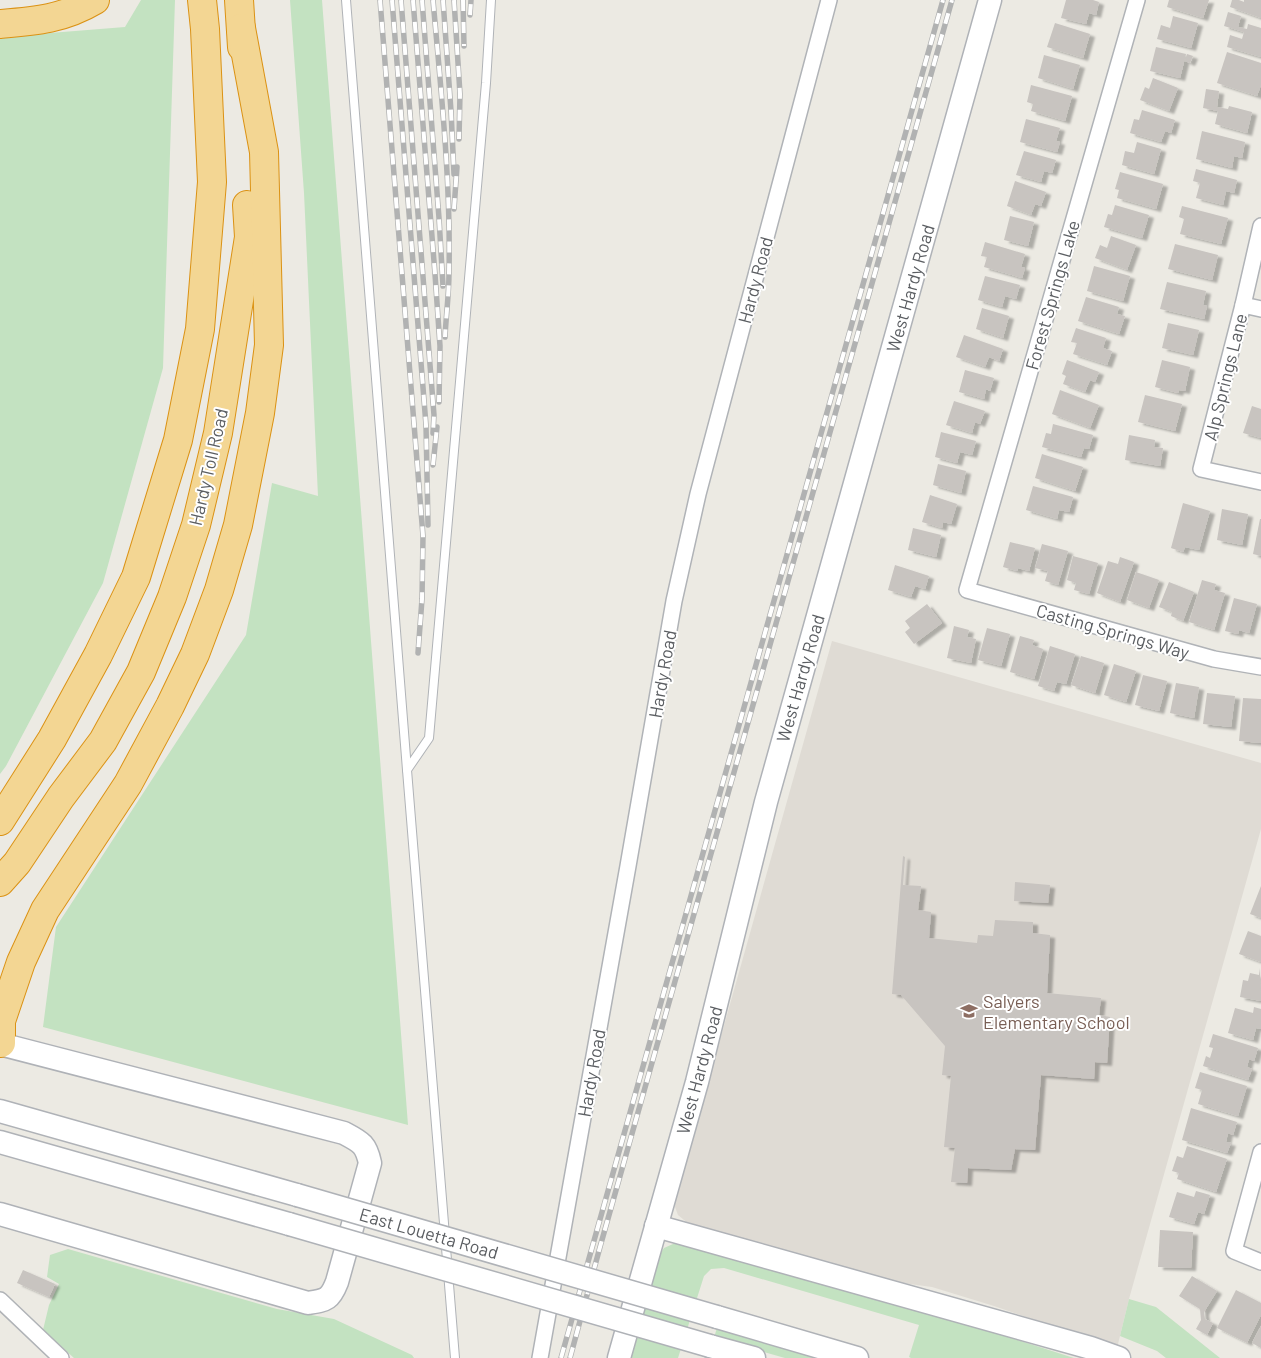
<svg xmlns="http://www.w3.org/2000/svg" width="1261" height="1358" viewBox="0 0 1261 1358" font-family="Barlow,sans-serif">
	<defs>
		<filter id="shadow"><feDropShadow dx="5" dy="3" stdDeviation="1" flood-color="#0004"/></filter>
	</defs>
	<rect width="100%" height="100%" fill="#eceae3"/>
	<!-- education -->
	<polygon fill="#dfdbd4" points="832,641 1261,763 1261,829 1129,1299 1117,1348 994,1306 932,1287 880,1280 690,1225 678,1215 674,1204 677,1193"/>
	<!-- green -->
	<g fill="#c3e2c1">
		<polygon points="141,0 175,0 163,368 103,583 6,766 0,774 0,37 125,27"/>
		<polygon points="290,0 322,0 408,1125 43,1027 56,927 246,635 272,483 318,496 304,193"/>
		<polygon points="673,1244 686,1244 980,1328 1074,1358 911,1358 909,1357 919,1325 724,1268 711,1269 704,1276 678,1358 630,1358 658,1257 664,1248"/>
		<polygon points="68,1249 277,1309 334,1319 412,1355 414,1358 74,1358 43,1330 49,1305 59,1284 47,1277 50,1255"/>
		<polygon points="1129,1299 1156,1307 1220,1358 1166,1358 1157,1351 1120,1336"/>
		<polygon points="718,1324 830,1358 785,1358 714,1338"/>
	</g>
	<!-- building -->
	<g fill="#c8c4c0" filter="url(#shadow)">
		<polygon points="1066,0 1093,0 1099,2 1096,15 1089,13 1086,24 1061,18"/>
		<polygon points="1169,0 1209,0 1203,18 1167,7"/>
		<polygon points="1232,0 1239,0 1244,2 1244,0 1261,0 1261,18 1230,7"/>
		<polygon points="1228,12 1241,16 1238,27 1247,29 1248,24 1261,28 1261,57 1227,47 1230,35 1242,39 1244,32 1224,26"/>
		<polygon points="1173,16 1198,23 1191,48 1157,39 1161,25 1170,28"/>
		<polygon points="1055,23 1090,34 1083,58 1047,47"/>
		<polygon points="1156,47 1186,54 1180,78 1150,71"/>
		<polygon points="1227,52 1261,63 1261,85 1257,96 1217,83"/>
		<polygon points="1187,54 1193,56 1190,63 1185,61"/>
		<polygon points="1044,55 1080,65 1073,89 1038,78"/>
		<polygon points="1153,78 1178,88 1169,111 1140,100 1145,87 1149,89"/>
		<polygon points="1031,85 1072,96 1065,121 1031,111 1033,104 1027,102"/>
		<polygon points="1206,89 1219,91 1217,107 1228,109 1229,106 1252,112 1247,133 1215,124 1218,111 1203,108"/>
		<polygon points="1142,110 1175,120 1171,133 1165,131 1161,142 1130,133 1134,119 1139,120"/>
		<polygon points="1026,119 1060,128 1056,141 1060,142 1057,152 1020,142"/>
		<polygon points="1202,131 1245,142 1242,158 1234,156 1232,168 1196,159"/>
		<polygon points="1137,142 1161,149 1154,174 1122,165 1125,151 1134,153"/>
		<polygon points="1024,151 1056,160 1052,173 1044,171 1041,182 1016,175"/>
		<polygon points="1196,169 1237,180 1234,193 1226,191 1223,205 1196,198 1200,183 1193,181"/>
		<polygon points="1120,172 1163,184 1156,209 1117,198 1119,190 1115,189"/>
		<polygon points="1015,181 1046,192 1041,206 1035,204 1031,215 1007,206"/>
		<polygon points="1115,205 1149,215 1142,238 1104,227 1108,214 1112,215"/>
		<polygon points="1182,206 1228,218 1221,244 1180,234 1184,219 1179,217"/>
		<polygon points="1010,216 1034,222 1028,246 1004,240"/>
		<polygon points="1111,236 1136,245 1127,270 1095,258 1100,245 1107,248"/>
		<polygon points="985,242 1025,254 1021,267 1025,268 1022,278 984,267 987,257 981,256"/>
		<polygon points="1175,244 1218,255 1212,280 1168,269"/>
		<polygon points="1094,266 1130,276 1123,301 1087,291"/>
		<polygon points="985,276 1020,285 1016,299 1005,296 1002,307 978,300"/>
		<polygon points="1167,282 1206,291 1203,305 1207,306 1204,319 1160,309"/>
		<polygon points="1086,297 1119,307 1117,314 1125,316 1119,334 1078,321"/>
		<polygon points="982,308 1009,316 1003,338 976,329"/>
		<polygon points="1168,323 1199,330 1193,355 1162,348"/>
		<polygon points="1076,328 1106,338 1103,348 1112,351 1107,365 1073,354 1077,343 1071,342"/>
		<polygon points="964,335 1003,349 999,361 989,357 985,367 956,357"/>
		<polygon points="1067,360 1099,372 1095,382 1090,380 1085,392 1063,384 1066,376 1062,374"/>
		<polygon points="1162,360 1190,367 1185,391 1179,390 1178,393 1155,387"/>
		<polygon points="965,370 994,378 990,391 986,389 984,399 959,392"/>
		<polygon points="1060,390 1099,405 1090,428 1052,414"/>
		<polygon points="1145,395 1182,404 1175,431 1138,422"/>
		<polygon points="954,401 985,411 980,424 975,422 972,433 946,425"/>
		<polygon points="1252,406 1261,409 1261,438 1243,433"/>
		<polygon points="1053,424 1093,435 1089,449 1084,448 1081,457 1042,447 1046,433 1051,434"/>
		<polygon points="941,432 976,441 972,455 960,452 957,463 935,457"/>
		<polygon points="1129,435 1155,440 1154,447 1163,448 1160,466 1125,460"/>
		<polygon points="1042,454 1083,467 1075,491 1035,478"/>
		<polygon points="938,464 966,471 961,493 933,485"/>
		<polygon points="1033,486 1073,497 1069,512 1059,510 1057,519 1026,510"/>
		<polygon points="930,495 957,504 951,524 943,522 942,528 922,522"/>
		<polygon points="1183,503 1210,511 1199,550 1185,547 1183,552 1171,548"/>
		<polygon points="1222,509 1248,514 1242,545 1217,540"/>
		<polygon points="1260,519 1261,519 1261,556 1253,554"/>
		<polygon points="913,528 941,535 936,557 908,550"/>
		<polygon points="1010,542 1035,548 1029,571 1018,568 1017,571 1003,567"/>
		<polygon points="1042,544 1068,551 1058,585 1045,581 1048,571 1035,568"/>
		<polygon points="1073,556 1098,563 1089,594 1074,590 1076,583 1067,580"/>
		<polygon points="1120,557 1134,562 1120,602 1097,593 1108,561 1118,564"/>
		<polygon points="895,565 929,576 925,589 915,586 911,597 888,590"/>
		<polygon points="1136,572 1159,580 1149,608 1127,600"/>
		<polygon points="1202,580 1216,584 1214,590 1225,593 1214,630 1189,622"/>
		<polygon points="1169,582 1194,592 1183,621 1171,616 1172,612 1159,607"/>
		<polygon points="1234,598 1257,604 1249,633 1239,630 1238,634 1225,631"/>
		<polygon points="927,604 942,623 914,644 905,632 910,628 905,621"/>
		<polygon points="954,626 969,630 967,637 976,639 971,663 947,658"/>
		<polygon points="987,628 1010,634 1001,666 978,660"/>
		<polygon points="1020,636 1034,640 1032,645 1043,649 1034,679 1010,672"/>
		<polygon points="1050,646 1075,654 1066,684 1057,682 1054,691 1038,686"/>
		<polygon points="1081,656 1104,663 1095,693 1071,685"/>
		<polygon points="1114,664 1136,671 1126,702 1104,695"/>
		<polygon points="1143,675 1167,681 1159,711 1135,705"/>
		<polygon points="1176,683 1199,687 1194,718 1170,713"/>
		<polygon points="1207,693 1235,696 1231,727 1203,724"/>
		<polygon points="1243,698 1261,699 1261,743 1239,741"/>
		<polygon points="903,856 905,857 903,885 921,886 918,910 931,912 929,938 977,943 978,935 993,936 995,920 1033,922 1033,933 1050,935 1047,993 1101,998 1099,1015 1110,1017 1107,1063 1095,1062 1094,1079 1041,1075 1035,1150 1015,1149 1011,1170 968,1168 967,1183 951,1182 955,1148 944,1147 951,1076 942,1075 945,1046 901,995 892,994"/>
		<polygon points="1015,882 1050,885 1048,903 1014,901"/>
		<polygon points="1261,886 1261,918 1250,914"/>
		<polygon points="1248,931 1261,936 1261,962 1239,954"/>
		<polygon points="1260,968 1261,1001 1240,997 1243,980 1248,981 1250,973 1259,975"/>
		<polygon points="1254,1007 1261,1009 1261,1029 1256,1028 1253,1040 1228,1033 1235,1008 1253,1013"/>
		<polygon points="1213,1034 1258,1048 1254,1061 1249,1059 1247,1067 1252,1069 1248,1080 1203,1066 1206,1056 1210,1058 1213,1048 1209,1047"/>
		<polygon points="1200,1072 1247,1086 1238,1116 1198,1104 1202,1090 1195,1088"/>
		<polygon points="1191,1108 1237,1122 1233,1135 1228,1133 1226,1142 1231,1143 1227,1153 1182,1140"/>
		<polygon points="1187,1146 1227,1159 1216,1192 1177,1179 1179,1173 1172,1171 1177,1156 1183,1158"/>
		<polygon points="1196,1191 1210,1195 1204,1214 1198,1212 1194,1224 1169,1217 1177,1192 1194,1197"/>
		<polygon points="1160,1230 1193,1232 1191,1268 1158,1267"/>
		<polygon points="23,1270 55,1284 49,1297 17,1283"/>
		<polygon points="1192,1276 1217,1291 1204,1312 1205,1319 1213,1323 1207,1335 1196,1329 1201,1320 1200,1309 1179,1296"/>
		<polygon points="1236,1290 1261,1303 1261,1315 1247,1343 1217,1328"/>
		<polygon points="1261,1326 1261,1348 1252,1343"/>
	</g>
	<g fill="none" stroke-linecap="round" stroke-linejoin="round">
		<!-- service casing -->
		<g stroke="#b0b3b7" stroke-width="10">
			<g id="service">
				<polyline points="346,0 407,770"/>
				<polyline points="455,1358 407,770 429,738 486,83 491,0"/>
			</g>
		</g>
		<!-- minor casing -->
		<g stroke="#b0b3b7" stroke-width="18">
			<g id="minor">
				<polyline points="1137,0 967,590 1214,659 1261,667"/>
				<polyline points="1261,226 1243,305 1201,469 1261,482"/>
				<polyline points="1243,305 1261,309"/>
				<polyline points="1261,1152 1234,1251 1261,1262"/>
				<polyline points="0,1300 61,1358"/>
				<polyline points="540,1358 628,866 674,601 698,494 829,0"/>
			</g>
		</g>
		<!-- secondary casing -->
		<g stroke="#afb2b7" stroke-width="25">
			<g id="secondary">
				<path d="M0 1044 344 1133C361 1142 366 1144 370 1163L337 1282C330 1300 326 1300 308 1303L0 1214"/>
				<polyline points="0,1111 297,1195"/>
				<polyline points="0,1142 289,1224"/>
				<polyline points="656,1226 1091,1348 1119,1358"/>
				<polyline points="717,1317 857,1358"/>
				<polyline points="710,1346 754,1358"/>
				<polyline points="619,1358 697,1082 766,802 990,0"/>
			</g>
		</g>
		<!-- motorway casing -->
		<g stroke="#db9214" stroke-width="30">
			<g id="motorway">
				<polyline points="239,0 242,47"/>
				<path d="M0 24C36 21 63 19 95 0"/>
				<polyline points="0,821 52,739 98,655 136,577 178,440 200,329 212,182 205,29 202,0"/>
				<polyline points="0,882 17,863 61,797 103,741 141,672 172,597 196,525 218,433 249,237 247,205"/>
				<polyline points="1,1043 1,1021 21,962 45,910 128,784 170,706 195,654 219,590 238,525 260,413 269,345 264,152 241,28"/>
			</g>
		</g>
		<!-- service -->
		<use href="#service" stroke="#fff" stroke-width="8"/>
		<!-- minor -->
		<use href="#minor" stroke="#fff" stroke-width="15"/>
		<!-- secondary -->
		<use href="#secondary" stroke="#fff" stroke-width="22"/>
		<!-- motorway -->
		<use href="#motorway" stroke="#f3d693" stroke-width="28"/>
		<!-- rail casing -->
		<g stroke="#b1b2b2" stroke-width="5.5">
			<g id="rail">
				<polyline points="380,0 423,536 422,599 418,653"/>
				<polyline points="392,0 426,425 428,525"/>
				<polyline points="401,0 434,415 433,433"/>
				<polyline points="413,0 435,274 440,346 439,402"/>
				<polyline points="422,0 439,218 443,286"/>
				<path d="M433 0C441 91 451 182 449 273 449 294 446 316 445 337"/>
				<polyline points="443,0 451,111 454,174"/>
				<polyline points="454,0 460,94 459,139"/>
				<polyline points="463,0 464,46"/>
				<polyline points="470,15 471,0"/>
				<polyline points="454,209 457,167"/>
				<polyline points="433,465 437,427"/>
				<polyline points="561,1358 943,0"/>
				<polyline points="570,1358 600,1247 952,0"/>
			</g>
		</g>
		<!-- rail -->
		<use href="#rail" stroke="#fff" stroke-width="4" stroke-dasharray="11" stroke-linecap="butt"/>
		<!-- secondary-bridge casing -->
		<g stroke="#afb2b7" stroke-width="25" stroke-linecap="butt">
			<g id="secondary-bridge">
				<polyline points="297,1195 717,1317"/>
				<polyline points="289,1224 710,1346"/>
			</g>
		</g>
		<!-- secondary-bridge -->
		<use href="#secondary-bridge" stroke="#fff" stroke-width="22"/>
	</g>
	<!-- icons -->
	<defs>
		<g id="school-bare" transform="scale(1.35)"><path d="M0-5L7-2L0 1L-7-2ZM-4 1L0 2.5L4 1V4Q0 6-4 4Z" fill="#8d6e63" stroke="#fff" stroke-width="2.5" paint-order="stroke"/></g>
	</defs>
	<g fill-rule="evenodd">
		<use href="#school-bare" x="969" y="1011"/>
	</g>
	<g text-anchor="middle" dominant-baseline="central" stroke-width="4" stroke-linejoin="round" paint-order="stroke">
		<!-- street labels -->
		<g font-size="18" fill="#5b5e62" stroke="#fff">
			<text transform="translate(755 280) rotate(-75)">Hardy Road</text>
			<text transform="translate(910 288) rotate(-74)">West Hardy Road</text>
			<text transform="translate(1052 295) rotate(-74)">Forest Springs Lake</text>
			<text transform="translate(1225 377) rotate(-76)">Alp Springs Lane</text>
			<text transform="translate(208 467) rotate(-77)">Hardy Toll Road</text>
			<text transform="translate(1113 631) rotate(16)">Casting Springs Way</text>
			<text transform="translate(662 674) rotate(-80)">Hardy Road</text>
			<text transform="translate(800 678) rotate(-74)">West Hardy Road</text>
			<text transform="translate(699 1070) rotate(-75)">West Hardy Road</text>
			<text transform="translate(591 1073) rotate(-80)">Hardy Road</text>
			<text transform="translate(429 1233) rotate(16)">East Louetta Road</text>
		</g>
		<!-- education labels -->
		<g font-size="18" fill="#785e54" stroke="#fff" text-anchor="start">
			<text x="983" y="1001">Salyers<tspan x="983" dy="21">Elementary School</tspan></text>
		</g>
	</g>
</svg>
